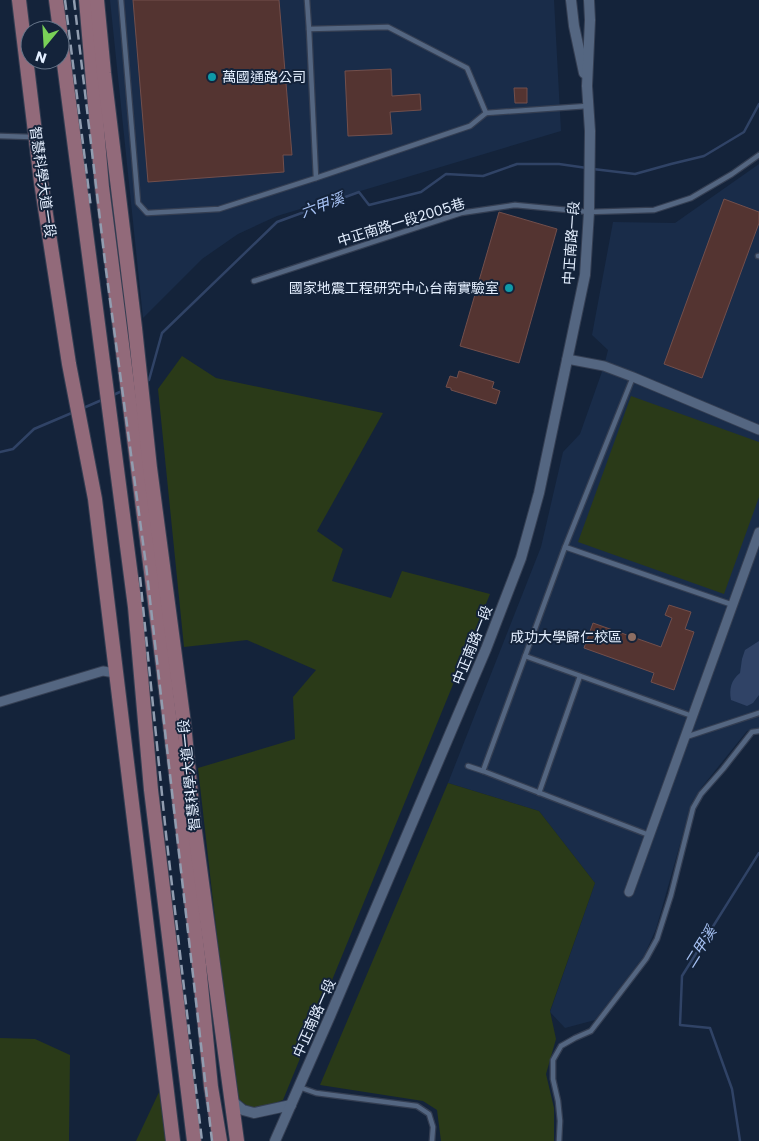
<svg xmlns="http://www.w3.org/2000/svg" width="759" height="1141" viewBox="0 0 759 1141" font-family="Poppins,'Noto Sans TC',sans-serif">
	<rect width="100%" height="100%" fill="#14233a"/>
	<!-- built -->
	<g fill="#192c49">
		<polygon points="110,0 554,0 561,131 277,216 238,234 202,259 143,318"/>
		<polygon points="759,164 759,728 747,731 702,787 692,802 656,929 644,956 595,1020 565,1028 550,1012 595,883 539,811 448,783 541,547 563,452 580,434 604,366 608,350 592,335 613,222 675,223"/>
	</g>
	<!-- green -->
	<g fill="#2a3a18">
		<path d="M182 356 216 378 383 413 317 531 343 549 332 581 391 598 402 571 490 594 283 1100C257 1109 257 1115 235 1096L198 768 295 739 293 697 316 670 247 640 184 647 158 389Z"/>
		<polygon points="631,396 759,442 759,497 724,594 578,542"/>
		<polygon points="448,783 539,811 595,883 550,1011 556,1039 546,1074 554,1108 554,1141 441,1141 437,1110 423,1101 320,1085"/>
		<polygon points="0,1038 35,1039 70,1055 69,1141 0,1141"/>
		<polygon points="169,1071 171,1141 136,1141"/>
	</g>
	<!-- water -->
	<path fill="#304366" d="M759 641V695L753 703 747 706 731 700C729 689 731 680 740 673L742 659 745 650Z"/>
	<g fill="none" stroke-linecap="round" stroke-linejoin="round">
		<!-- stream -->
		<g stroke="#304366" stroke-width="2.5">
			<polyline points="593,169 635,174 671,164 704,156 744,132 759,104"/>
			<polyline points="146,381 149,380 162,333 277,222 359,192 369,205 421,192 446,174 483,176 517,164 559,164 587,168"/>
			<polyline points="111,396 122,391"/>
			<polyline points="81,409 104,399"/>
			<polyline points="0,452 13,449 34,429 74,412"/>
			<polyline points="740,1141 732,1089 710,1028 680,1025 682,976 759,853"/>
		</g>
	</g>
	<!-- building -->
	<g fill="#543431" stroke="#724f4c">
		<polygon points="133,0 279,0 292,155 283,155 284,172 148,182"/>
		<polygon points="391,69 392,96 420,94 421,110 390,112 392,134 348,136 345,71"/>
		<polygon points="514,88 527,88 527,103 515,103"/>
		<polygon points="724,199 759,212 759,223 702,378 664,364"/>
		<polygon points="499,212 557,229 519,363 460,346"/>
		<polygon points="459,371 494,382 492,388 500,391 496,404 451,390 451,388 446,387 450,376 457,378"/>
		<polygon points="669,605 691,612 685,629 694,632 674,690 651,682 654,673 584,648 593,623 661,647 672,618 665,615"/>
	</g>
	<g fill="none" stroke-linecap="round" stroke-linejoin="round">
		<!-- service casing -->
		<g stroke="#343e52" stroke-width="7">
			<g id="service">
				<polyline points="121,0 138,203 147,213 219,209 316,178 309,29"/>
				<polyline points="307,0 309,29 388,27 467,68 486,113 587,106"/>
				<polyline points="0,136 32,137"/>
				<polyline points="316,178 470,126 486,113"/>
				<polyline points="758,256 759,256"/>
				<polyline points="254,281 461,213 515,205 589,212 654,210 691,198 732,174 759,155"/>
				<polyline points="633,377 565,547 483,771 649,835"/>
				<polyline points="565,547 733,605"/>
				<polyline points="525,656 692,716"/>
				<polyline points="686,737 759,713"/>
				<polyline points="468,766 483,771"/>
				<polyline points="539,793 580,676"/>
				<polyline points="299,1087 316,1093 417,1106 429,1114 433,1127 432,1141"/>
				<polyline points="559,1141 560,1121 558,1101 553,1079 553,1060 561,1046 575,1038 591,1031 646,959 657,939 671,895 693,808 701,794 723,769 752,732 759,731"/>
			</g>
		</g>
		<!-- minor casing -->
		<g stroke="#343e52" stroke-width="11">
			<g id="minor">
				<polyline points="567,359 604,366 633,377 759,430"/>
				<polyline points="0,702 103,671 115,673"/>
				<polyline points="629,892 759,532"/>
			</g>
		</g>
		<!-- tertiary casing -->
		<g stroke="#343e52" stroke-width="12">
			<g id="tertiary">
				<polyline points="571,0 574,26 584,73"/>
				<polyline points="231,1100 243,1110 254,1113 291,1105"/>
				<polyline points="275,1141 330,1016 486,649 521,558 539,493 585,275 589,212 590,131 587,86 590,20 589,0"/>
			</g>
		</g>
		<!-- primary casing -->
		<g stroke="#343e52" stroke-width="16">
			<g id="primary">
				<polyline points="19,0 41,182 69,364 95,499 173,1141"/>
				<polyline points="56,0 60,30"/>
				<polyline points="86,0 102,187 163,666 199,965 211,1087 220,1141"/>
				<polyline points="97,0 104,73 135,328 150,468 184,724 194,824 237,1141"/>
				<polyline points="60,33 135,607 151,790 194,1141"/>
			</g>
		</g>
		<!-- service -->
		<use href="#service" stroke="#546681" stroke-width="4.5"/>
		<!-- minor -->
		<use href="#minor" stroke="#546681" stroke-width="9"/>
		<!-- tertiary -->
		<use href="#tertiary" stroke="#546681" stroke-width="10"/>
		<!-- primary -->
		<use href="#primary" stroke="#926a7a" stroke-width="14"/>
		<!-- rail -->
		<g stroke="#919db0" stroke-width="2.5" stroke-dasharray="10 5" stroke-linecap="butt">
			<polyline points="65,0 91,208"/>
			<polyline points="74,0 106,270 146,565 212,1141"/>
			<polyline points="140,577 166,834 202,1141"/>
		</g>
	</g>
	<!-- markers -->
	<g fill="#0f9aa8" stroke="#14233a" stroke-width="2">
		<circle cx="212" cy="77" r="5"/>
		<circle cx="509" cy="288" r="5"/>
	</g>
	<circle fill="#8d6e63" stroke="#14233a" stroke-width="2" cx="632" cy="637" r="5"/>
	<g text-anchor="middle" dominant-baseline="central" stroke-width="4" stroke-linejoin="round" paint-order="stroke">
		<!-- poi labels -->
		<g font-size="14" fill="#e4efff" stroke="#14233a" text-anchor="end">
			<text x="222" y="77" text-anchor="start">萬國通路公司</text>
			<text x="499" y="288">國家地震工程研究中心台南實驗室</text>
			<text x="622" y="637">成功大學歸仁校區</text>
		</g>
		<!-- street labels -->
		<g font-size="14" fill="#e4efff" stroke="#14233a">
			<text transform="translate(43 182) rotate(82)">智慧科學大道一段</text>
			<text transform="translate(401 222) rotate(-17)">中正南路一段2005巷</text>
			<text transform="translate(571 243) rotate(-86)">中正南路一段</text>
			<text transform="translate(472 645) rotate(-68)">中正南路一段</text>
			<text transform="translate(189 775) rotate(-96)">智慧科學大道一段</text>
			<text transform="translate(314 1018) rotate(-66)">中正南路一段</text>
		</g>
		<!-- water labels -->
		<g font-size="15" font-style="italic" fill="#a7c2f4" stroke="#14233a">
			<text transform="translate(322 205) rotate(-20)">六甲溪</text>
			<text transform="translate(700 947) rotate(-58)">二甲溪</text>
		</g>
	</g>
	<!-- north arrow -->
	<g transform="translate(45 45) rotate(198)"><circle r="24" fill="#14233a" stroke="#677589"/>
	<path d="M0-4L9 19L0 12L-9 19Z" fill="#79d157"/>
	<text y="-8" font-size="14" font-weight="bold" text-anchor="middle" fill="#e4efff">N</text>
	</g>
</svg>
